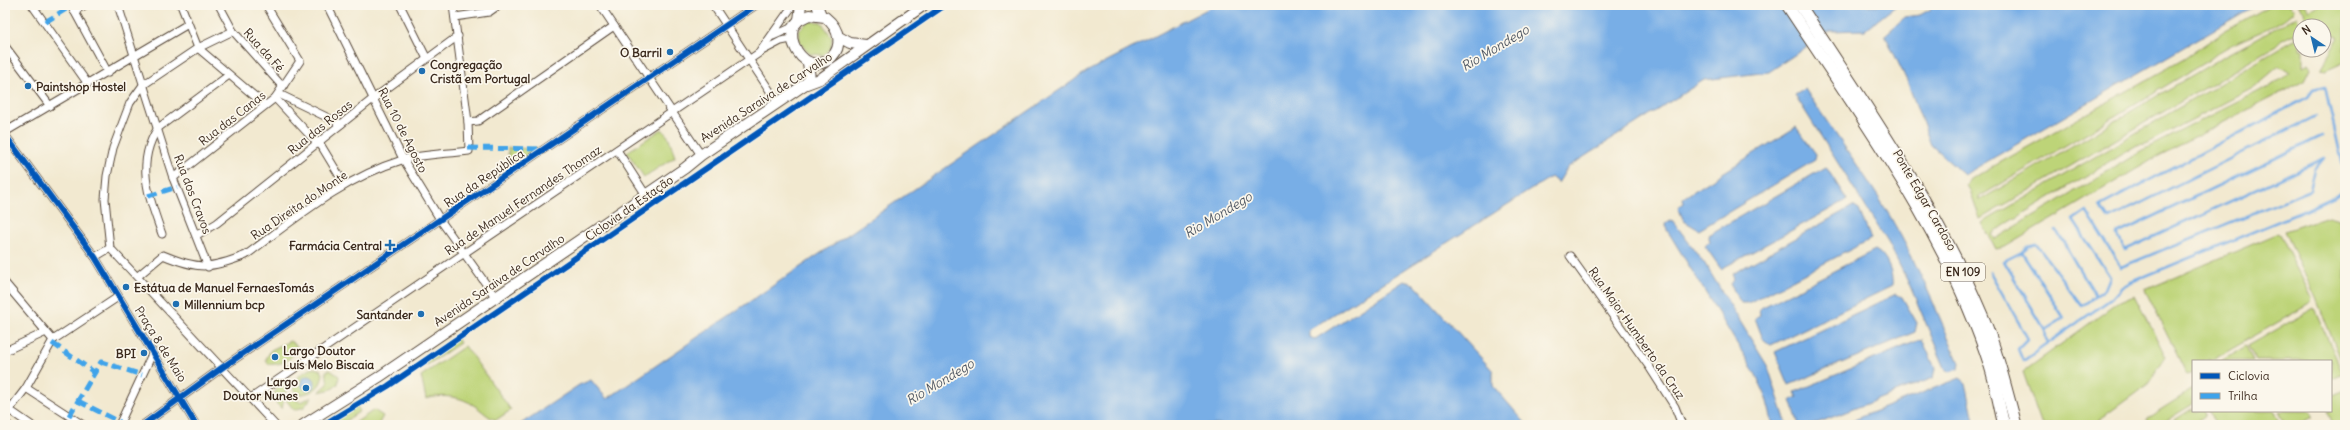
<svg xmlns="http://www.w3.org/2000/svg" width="2350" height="430" viewBox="0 0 2350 430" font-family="Delius,sans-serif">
	<rect width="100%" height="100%" fill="#fbf7ec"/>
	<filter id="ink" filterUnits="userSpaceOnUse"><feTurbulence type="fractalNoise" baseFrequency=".025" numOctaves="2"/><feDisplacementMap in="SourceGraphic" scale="8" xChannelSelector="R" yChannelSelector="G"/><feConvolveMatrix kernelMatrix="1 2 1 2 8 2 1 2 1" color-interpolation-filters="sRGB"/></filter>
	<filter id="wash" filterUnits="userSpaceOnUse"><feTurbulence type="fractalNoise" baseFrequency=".012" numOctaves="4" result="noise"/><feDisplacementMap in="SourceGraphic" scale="16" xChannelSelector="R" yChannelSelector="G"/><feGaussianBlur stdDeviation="0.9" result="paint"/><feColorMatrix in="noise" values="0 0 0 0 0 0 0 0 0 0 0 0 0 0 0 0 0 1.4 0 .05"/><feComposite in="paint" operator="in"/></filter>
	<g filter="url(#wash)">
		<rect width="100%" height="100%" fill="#f2e9d0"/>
		<!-- green -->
		<g fill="#bdd478" stroke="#7c7f4b" fill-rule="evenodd">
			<path d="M2270 5H2290L2294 11C2271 34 2232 38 2209 60L1979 197 1980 200 2225 56 2297 16 2300 30V50H2303V67L2309 64 2311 68 2305 80 2155 158 2005 247 1996 249 1982 223 2296 39 2294 34 2282 40 2276 46 1980 219 1970 190 1966 186 1971 179 2184 59 2224 31ZM2279 66 2290 73 2283 79 2145 149 1995 239 1992 234 2008 223 2137 145 2145 144 2253 88Z"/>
			<polygon points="2298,5 2306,5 2309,10 2318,5 2344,5 2342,8 2345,13 2345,62 2325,71 2320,70 2339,37 2327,34 2324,41 2324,26 2306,26 2304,11"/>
			<polygon points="809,21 821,22 832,37 831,47 823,55 810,54 800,43 799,30"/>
			<polygon points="662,129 669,138 675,157 644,177 627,152"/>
			<polygon points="508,148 547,149 509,171"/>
			<polygon points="2328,216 2339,219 2345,235 2345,370 2316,298 2285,231"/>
			<polygon points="2279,233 2312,298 2311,303 2211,361 2193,361 2193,372 2187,375 2145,290"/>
			<polygon points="2134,295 2166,357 2148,384 2092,425 2042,425 2023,372 2120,301"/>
			<polygon points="2314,308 2343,373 2331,379 2331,361 2256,361 2248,346"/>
			<polygon points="456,337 460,343 427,365 424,360"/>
			<path d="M290 341 297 346C294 359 281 366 268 364L266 359 271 350Z"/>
			<path d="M465 346 511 410 496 420C487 417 483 411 475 406 461 396 442 394 426 399L421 376Z"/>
			<polygon points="2246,346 2253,361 2221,361"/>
			<path d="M314 368 321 370 323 374C322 388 310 395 297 394L293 388C295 377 304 371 314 368Z"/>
			<polygon points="330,370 339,376 338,384 332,389 319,392 328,384 326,371"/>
			<polygon points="290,378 286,387 282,409 276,403 274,394 280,384"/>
			<polygon points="2193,389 2193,404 2159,425 2149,425 2146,419"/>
			<polygon points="2345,390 2345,425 2333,425 2328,411 2331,411 2331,396"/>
			<polygon points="288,395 300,402 312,397 304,407 294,410 286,400"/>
			<polygon points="356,405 360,411 340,425 328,425"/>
			<polygon points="2193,408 2193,411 2205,411 2206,415 2191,425 2167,425"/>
			<polygon points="374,410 383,416 378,425 352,425"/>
			<polygon points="2209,411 2275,411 2281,425 2215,425"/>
			<polygon points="2279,411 2311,411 2312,417 2297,425 2286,425"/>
		</g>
		<!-- water -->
		<g fill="#78aee6" stroke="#5a6c82">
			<polygon points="1215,5 1897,5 1865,30 1830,31 1769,72 1704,80 1568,167 1558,183 1551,177 1309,330 1309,337 1315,339 1404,281 1414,284 1493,371 1493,386 1527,425 519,425 579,385 591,380 607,399 1086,72"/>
			<polygon points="1931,5 2256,5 1964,175 1931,145 1907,81 1885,35 1905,17 1920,15 1931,9"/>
			<path d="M1805 89C1837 138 1874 185 1901 236 1923 277 1941 320 1959 363L1958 369 1950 372 1945 368 1910 286 1889 244 1795 95Z"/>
			<polygon points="1796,127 1816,154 1815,160 1699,230 1684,221 1678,208 1684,203 1683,198"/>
			<polygon points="1826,167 1847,200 1721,269 1705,246 1710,241 1708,235"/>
			<polygon points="1853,206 1859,210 1871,239 1748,303 1741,303 1730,284 1734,279 1732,274"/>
			<polygon points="1672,220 1705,264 1768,367 1787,425 1773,425 1765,394 1755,373 1667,230 1666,224"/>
			<path d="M1875 250C1886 255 1894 274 1892 286L1771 345 1763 339 1755 318 1760 315 1759 309Z"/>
			<polygon points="1896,294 1902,297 1917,323 1915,332 1789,385 1775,352"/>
			<polygon points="1922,339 1935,368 1933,378 1812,425 1799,425 1791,400 1797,397 1795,392"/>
			<circle cx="308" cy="383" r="7"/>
			<polygon points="1960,378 1966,383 1975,425 1840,425"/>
		</g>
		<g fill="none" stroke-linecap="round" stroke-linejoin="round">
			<!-- stream -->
			<g stroke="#78aee6" stroke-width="2.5">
				<polyline points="2316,116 2109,219 2100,206 2308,97 2313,90 2325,87 2345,175"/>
				<polyline points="2056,230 2095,296"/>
				<polyline points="2022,252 2004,261 2045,330 2047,344"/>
				<polyline points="1990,272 2028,339 2018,349 2023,361 2111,299 2122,287 2131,282 2301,212 2334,197 2345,189"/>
				<polyline points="2045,330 2064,318 2022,252 2028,246 2036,244 2082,306 2105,289 2110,277 2073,220 2086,211 2121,267 2310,190 2315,169 2324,158 2125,250 2117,234 2322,136"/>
			</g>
		</g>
	</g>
	<g filter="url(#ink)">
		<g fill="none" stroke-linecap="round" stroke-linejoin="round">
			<!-- minor casing -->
			<g stroke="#564739" stroke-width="9">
				<g id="minor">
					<polyline points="32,5 88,84"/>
					<polyline points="71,5 108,73"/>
					<polyline points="118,5 173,178 208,267"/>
					<polyline points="181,5 198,48 265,105"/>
					<polyline points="219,5 233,31 283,87"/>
					<polyline points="327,5 403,159 441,221 496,298"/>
					<polyline points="400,5 427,59"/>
					<polyline points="600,5 701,155"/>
					<polyline points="713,5 778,103"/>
					<polyline points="74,11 85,5"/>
					<polyline points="455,17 489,12 499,5"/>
					<polyline points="773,36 793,27"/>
					<polyline points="5,46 50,106"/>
					<polyline points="762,51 781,41 791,39"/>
					<polyline points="279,94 341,124"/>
					<polyline points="275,98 318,144"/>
					<polyline points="468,122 478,121 614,26"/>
					<polyline points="5,132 188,24"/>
					<polyline points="5,135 95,257 196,425"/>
					<polyline points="319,142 345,185"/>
					<polyline points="617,150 646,195"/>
					<polyline points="173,178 275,98 300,61 266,5"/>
					<path d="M162 234C149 198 135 163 158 128L229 75"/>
					<polyline points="197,235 217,223 374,98 458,36"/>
					<polyline points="110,248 105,199 107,176 113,148 130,103 143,85 198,48 233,31"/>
					<polyline points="1570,256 1650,368 1675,407 1682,425"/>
					<polyline points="95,257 110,248 275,425"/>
					<path d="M138 276 163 255C199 270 210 269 246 255 295 219 343 178 402 160 422 154 447 154 469 151L468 122 453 5"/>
					<polyline points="5,283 53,340"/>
					<polyline points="5,351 46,332"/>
					<polyline points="26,388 83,425"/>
					<polyline points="251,398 759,53 793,5"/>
					<polyline points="5,407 31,425"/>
					<polyline points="10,409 26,388 53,340 118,297"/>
					<polyline points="5,423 8,425"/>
					<polyline points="119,425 153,352"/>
					<polyline points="143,425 223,367 756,5"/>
				</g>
			</g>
			<!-- secondary casing -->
			<g stroke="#564739" stroke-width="12">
				<g id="secondary">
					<polyline points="817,5 821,15"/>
					<path d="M809 15 825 17C860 45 818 84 797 51 792 42 791 36 793 27L799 20Z"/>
					<polyline points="799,20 801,5"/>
					<polyline points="839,37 850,43 866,45"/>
					<polyline points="804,85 810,79 808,62"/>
					<polyline points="303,425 379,377 685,168 701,155 804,85 820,79 924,5"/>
				</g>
			</g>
			<!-- primary casing -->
			<g stroke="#564739" stroke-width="13">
				<g id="primary">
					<path d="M1787 5C1862 119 1948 234 1990 366 1996 385 1999 406 2004 425"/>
					<path d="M1800 5C1866 106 1935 204 1982 315 1997 350 2006 388 2016 425"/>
				</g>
			</g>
			<!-- minor -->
			<use href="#minor" stroke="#fff" stroke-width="7"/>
			<!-- secondary -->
			<use href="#secondary" stroke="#fff" stroke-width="10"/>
			<!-- primary -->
			<use href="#primary" stroke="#fff" stroke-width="11"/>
			<!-- quiet -->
			<g stroke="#3fa3ea" stroke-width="5" stroke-dasharray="10 5" stroke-linecap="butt">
				<polyline points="45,22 71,6"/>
				<polyline points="468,148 542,149"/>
				<polyline points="148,196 177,187"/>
				<polyline points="52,343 94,372"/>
				<polyline points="78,401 120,422"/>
				<polyline points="69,416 101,362 142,375"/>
			</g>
			<!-- cycleway casing -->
			<g stroke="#fbf7ec" stroke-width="8">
				<g id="cycleway">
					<polyline points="5,135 95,257 196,425"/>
					<polyline points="143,425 223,367 756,5"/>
					<polyline points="323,425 388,386 945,5"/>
				</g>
			</g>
			<!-- cycleway -->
			<use href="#cycleway" stroke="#0057b8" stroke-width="6"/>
		</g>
	</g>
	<!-- markers -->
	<g fill="#1f6fb2" stroke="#fbf7ec" stroke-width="1.5">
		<circle cx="670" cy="52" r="4"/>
		<circle cx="422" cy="71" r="4"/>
		<circle cx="28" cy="86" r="4"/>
		<path d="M388 239h4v4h4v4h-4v4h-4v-4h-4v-4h4z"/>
		<circle cx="126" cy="287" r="4"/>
		<circle cx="176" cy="304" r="4"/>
		<circle cx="421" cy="314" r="4"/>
		<circle cx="144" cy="353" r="4"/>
		<circle cx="275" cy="357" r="4"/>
		<circle cx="306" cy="388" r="4"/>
	</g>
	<g text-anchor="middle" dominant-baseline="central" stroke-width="3.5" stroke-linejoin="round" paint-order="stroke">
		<!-- shield labels -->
		<rect fill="#fbf7ec" stroke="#75685c" stroke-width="1" x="1941" y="263" width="44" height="18" rx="3"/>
		<g font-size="11" font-weight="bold" fill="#3b2a1e">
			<text x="1963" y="272">EN 109</text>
		</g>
		<!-- street labels -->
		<g font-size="12" fill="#3b2a1e" stroke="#fbf7ec">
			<text transform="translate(264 50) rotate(48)">Rua da Fé</text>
			<text transform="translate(766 97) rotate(-33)">Avenida Saraiva de Carvalho</text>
			<text transform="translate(232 118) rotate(-38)">Rua das Canas</text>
			<text transform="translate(320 127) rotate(-39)">Rua das Rosas</text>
			<text transform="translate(403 130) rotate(63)">Rua 10 de Agosto</text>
			<text transform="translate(484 178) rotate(-34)">Rua da República</text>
			<text transform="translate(193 194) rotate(69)">Rua dos Cravos</text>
			<text transform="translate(523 200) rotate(-34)">Rua de Manuel Fernandes Thomaz</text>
			<text transform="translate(1925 200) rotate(60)">Ponte Edgar Cardoso</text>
			<text transform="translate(299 205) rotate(-34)">Rua Direita do Monte</text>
			<text transform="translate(629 208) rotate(-35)">Ciclovia da Estação</text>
			<text transform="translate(499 280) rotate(-34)">Avenida Saraiva de Carvalho</text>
			<text transform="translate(1637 333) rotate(55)">Rua Major Humberto da Cruz</text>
			<text transform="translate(161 344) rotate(58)">Praça 8 de Maio</text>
		</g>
		<!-- poi labels -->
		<g font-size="12" font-weight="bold" fill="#3b2a1e" stroke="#fbf7ec" text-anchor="end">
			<text x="662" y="52">O Barril</text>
			<text x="430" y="64" text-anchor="start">Congregação<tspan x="430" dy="14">Cristã em Portugal</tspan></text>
			<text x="36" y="86" text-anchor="start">Paintshop Hostel</text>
			<text x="382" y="245">Farmácia Central</text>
			<text x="134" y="287" text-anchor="start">Estátua de Manuel FernaesTomás</text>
			<text x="184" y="304" text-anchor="start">Millennium bcp</text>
			<text x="413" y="314">Santander</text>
			<text x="283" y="350" text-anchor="start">Largo Doutor<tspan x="283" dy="14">Luís Melo Biscaia</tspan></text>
			<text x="136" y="353">BPI</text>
			<text x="298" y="381">Largo<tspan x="298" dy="14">Doutor Nunes</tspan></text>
		</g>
		<!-- water labels -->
		<g font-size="13" font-style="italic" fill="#505864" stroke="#fbf7ec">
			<text transform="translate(1495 48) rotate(-31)">Rio Mondego</text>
			<text transform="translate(1218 215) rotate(-31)">Rio Mondego</text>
			<text transform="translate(940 382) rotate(-31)">Rio Mondego</text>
		</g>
	</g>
	<!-- margin -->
	<rect width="2350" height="430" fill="none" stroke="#fbf7ec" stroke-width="20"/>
	<!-- legend -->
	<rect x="2192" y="360" width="140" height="52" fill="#fbf7ec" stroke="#aea59a"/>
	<rect x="2200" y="373" width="20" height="6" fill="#0057b8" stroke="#aea59a"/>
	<text x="2228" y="380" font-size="12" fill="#3b2a1e">Ciclovia</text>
	<rect x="2200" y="393" width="20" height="6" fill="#3fa3ea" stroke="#aea59a"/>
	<text x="2228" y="400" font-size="12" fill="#3b2a1e">Trilha</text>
	<!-- north arrow -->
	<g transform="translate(2312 38) rotate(325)"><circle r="19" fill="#fbf7ec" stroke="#aea59a"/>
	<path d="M0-3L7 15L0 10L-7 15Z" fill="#1f6fb2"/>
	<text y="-6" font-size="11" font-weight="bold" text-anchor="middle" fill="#3b2a1e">N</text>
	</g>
</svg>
